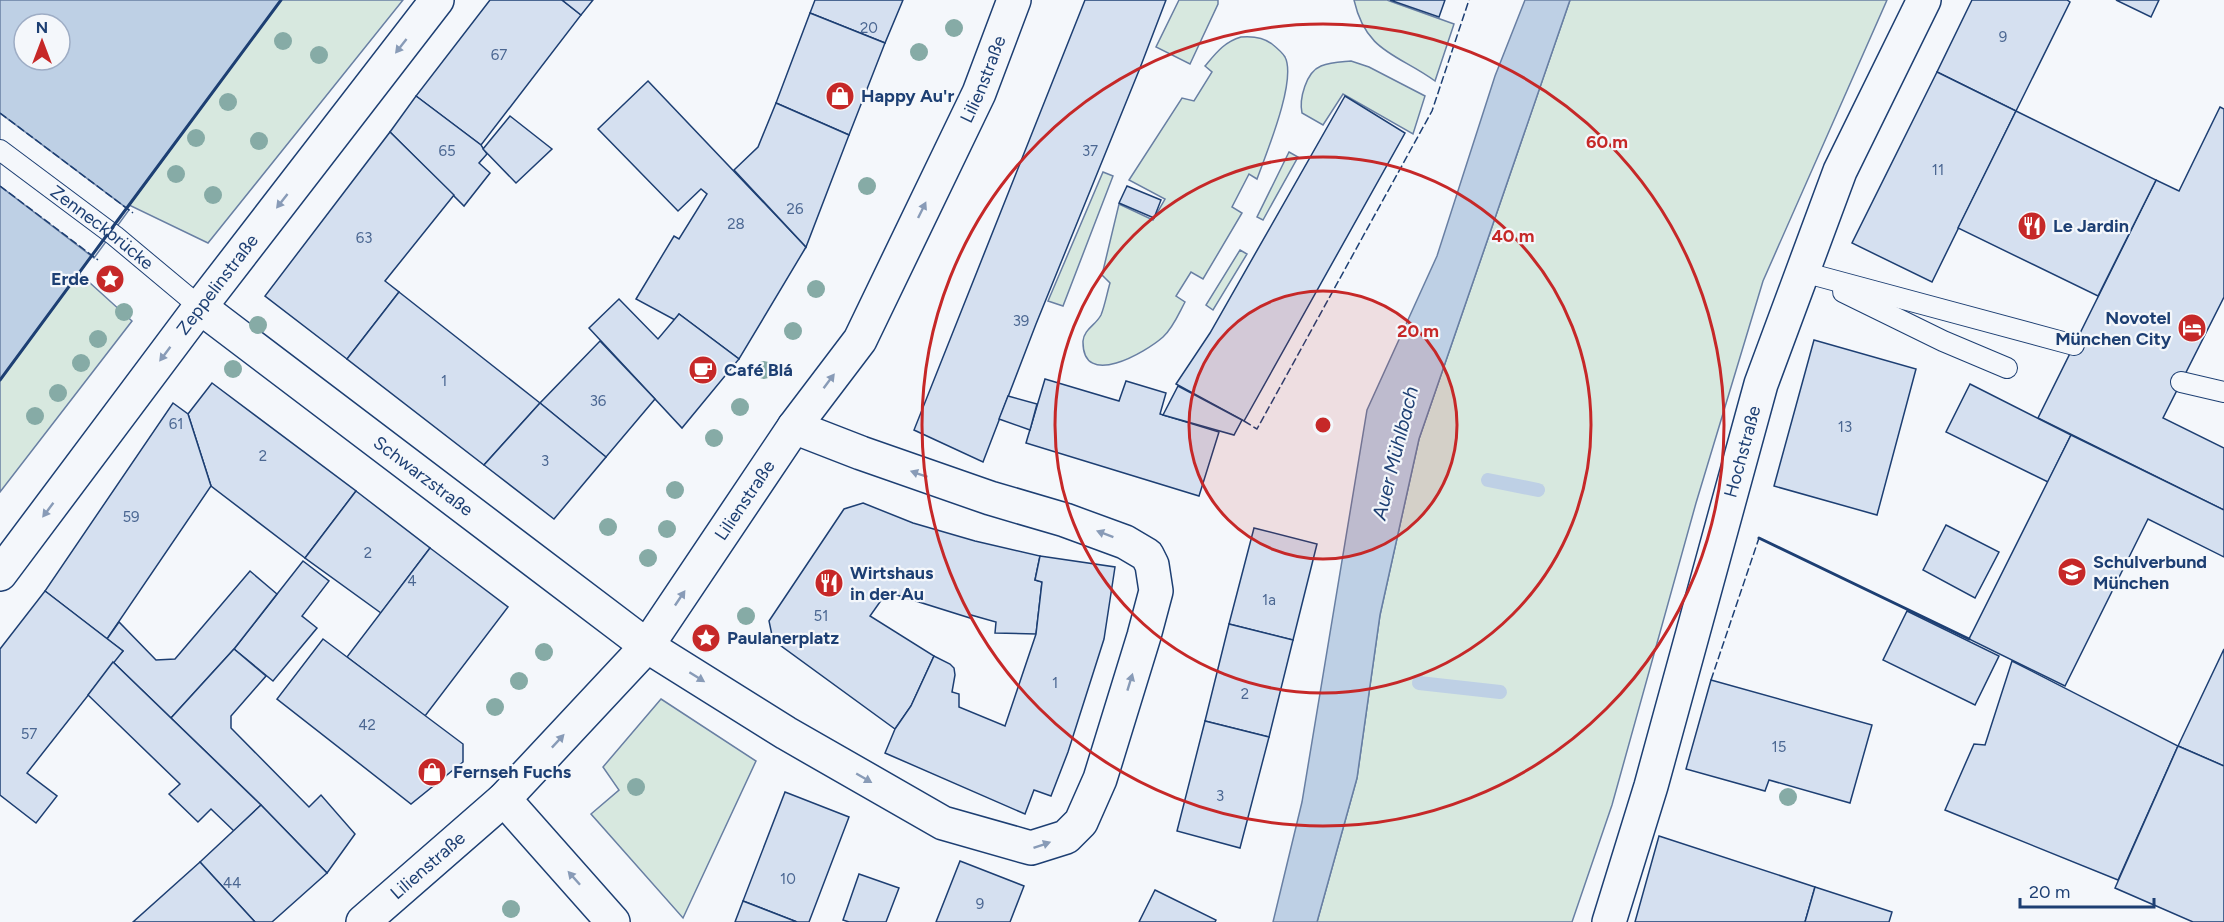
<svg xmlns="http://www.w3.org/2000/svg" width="2224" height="922" viewBox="0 0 2224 922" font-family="Figtree,sans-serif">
	<rect width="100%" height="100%" fill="#f4f7fb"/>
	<!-- green -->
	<g fill="#d7e8df" stroke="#687fa3" stroke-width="1.5">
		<polygon points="281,0 403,0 208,243 129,205"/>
		<polygon points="1179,0 1218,0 1218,4 1190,64 1156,47"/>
		<path d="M1354 0H1387L1454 24 1435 81C1398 54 1366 53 1354 0Z"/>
		<polygon points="1570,0 1887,0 1763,281 1696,503 1612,805 1572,922 1317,922 1357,778 1380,615 1419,439"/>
		<path d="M1241 37C1253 36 1263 37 1272 44 1277 48 1282 52 1285 57 1297 80 1266 154 1257 179L1249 174 1232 207 1242 213 1203 279 1191 272 1176 296 1185 302C1179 313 1173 328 1163 337 1146 352 1082 390 1083 341 1084 329 1096 325 1101 315 1105 305 1107 293 1110 283L1102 275 1119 204 1153 220 1165 199 1129 180 1182 98 1194 101 1212 72 1205 66C1216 53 1224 42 1241 37Z"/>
		<path d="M1351 61 1369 67 1425 96 1413 134 1343 94 1323 125 1302 113C1299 99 1306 72 1321 66 1331 62 1341 62 1351 61Z"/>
		<polygon points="1289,152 1298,157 1263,220 1257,217"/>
		<polygon points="1103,172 1113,176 1063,306 1048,301"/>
		<polygon points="1240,250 1247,254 1213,310 1206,305"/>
		<polygon points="79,273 132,321 0,492 0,380"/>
		<polygon points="661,699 756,761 683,918 591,814 619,790 603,767"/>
	</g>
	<!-- water -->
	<g fill="#bed0e5" stroke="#687fa3" stroke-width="1.5" fill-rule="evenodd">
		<path d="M0 0H281L0 380ZM24 24H60V60H24Z"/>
		<polygon points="1525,0 1570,0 1419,439 1380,615 1357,778 1317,922 1273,922 1302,802 1367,410 1437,256 1495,76"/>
	</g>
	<!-- pier -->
	<polygon fill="#f4f7fb" stroke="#687fa3" stroke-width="1.5" points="0,113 129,210 94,258 0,186"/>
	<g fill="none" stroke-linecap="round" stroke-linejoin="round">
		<!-- stream -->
		<g stroke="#bed0e5" stroke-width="14">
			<polyline points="1488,480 1538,490"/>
			<polyline points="1419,683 1500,692"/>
		</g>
	</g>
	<!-- building -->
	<g fill="#d5e0f0" stroke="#1d3f73" stroke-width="1.5">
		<polygon points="490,0 562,0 581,15 481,145 416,96"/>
		<polygon points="562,0 593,0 581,15"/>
		<polygon points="815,0 903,0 885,43 810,13"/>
		<polygon points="1085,0 1166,0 1140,68 1036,324 983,462 914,430"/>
		<polygon points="1390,0 1445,0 1439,17"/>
		<polygon points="1972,0 2067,0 2070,2 2016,111 1937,72"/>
		<polygon points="2116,0 2159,0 2151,17"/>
		<polygon points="810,13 885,43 849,135 776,103"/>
		<polygon points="1937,72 2016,111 1932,282 1852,243"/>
		<polygon points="648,81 806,247 739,359 679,314 675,320 636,299 674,236 679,239 707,194 701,189 678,211 598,129"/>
		<polygon points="416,96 481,145 487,154 479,163 490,173 464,206 390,132"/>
		<polygon points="1345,96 1405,133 1244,421 1176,384 1210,333"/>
		<polygon points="776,103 849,135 806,247 734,170 758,147"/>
		<polygon points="2220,107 2224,109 2224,297 2163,418 2224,448 2224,510 2038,418 2156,180 2179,191"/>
		<polygon points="2016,111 2156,180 2098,296 1958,228"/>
		<polygon points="510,116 552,149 516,183 483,149"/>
		<polygon points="390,132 454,195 385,281 399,292 347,359 265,296"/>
		<polygon points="1127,186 1161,200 1154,218 1119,203"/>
		<polygon points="399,292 540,403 484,465 347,359"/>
		<polygon points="619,299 658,339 679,314 739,359 682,428 589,328"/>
		<polygon points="1814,340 1916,369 1877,515 1774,486"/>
		<polygon points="600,341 655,399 606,457 540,403"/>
		<polygon points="1045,379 1119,401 1126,381 1166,393 1160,414 1219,432 1199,496 1026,443"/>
		<polygon points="212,383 356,491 305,558 211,486 188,414"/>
		<polygon points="1970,384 2071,435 2048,482 1946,432"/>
		<polygon points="1178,386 1242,420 1234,435 1163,415"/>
		<polygon points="1008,396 1037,404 1030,430 999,419"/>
		<polygon points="173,403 188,414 211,486 107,639 45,591"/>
		<polygon points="540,403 606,457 554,519 484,465"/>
		<polygon points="2071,435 2224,510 2224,557 2148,519 2065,686 1969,639"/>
		<polygon points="356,491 430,548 381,613 305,558"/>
		<polygon points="863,503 913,523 975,541 1040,556 1035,580 1042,582 1036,634 995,633 996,622 971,615 970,618 887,592 870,616 934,656 911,706 895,729 773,640 769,621 844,509"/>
		<polygon points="1946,525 1999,552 1975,598 1923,570"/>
		<polygon points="1254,528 1317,544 1293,640 1229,624"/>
		<polygon points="430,548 508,607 425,716 347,657"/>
		<polygon points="1040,556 1115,567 1104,639 1068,752 1051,796 1034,790 1025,814 885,753 895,729 911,706 934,656 950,664 954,668 955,675 952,692 959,694 959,707 1005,726 1036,634 1042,582 1035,580"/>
		<polygon points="303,561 329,581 302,616 317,628 273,681 234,649"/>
		<polygon points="250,571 277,594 234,649 171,718 113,662 123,651 107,639 119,622 156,660 175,659"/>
		<polygon points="45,591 123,651 27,773 57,796 36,823 0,795 0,649"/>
		<polygon points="1907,611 1999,656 1975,705 1883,660"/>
		<polygon points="1229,624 1293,640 1269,737 1205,721"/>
		<polygon points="323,639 463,744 463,762 411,804 277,699"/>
		<polygon points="234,649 266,676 231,716 231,728 309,807 321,795 355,834 327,873 261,805 171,718"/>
		<polygon points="2224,649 2224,766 2178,746"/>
		<polygon points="2012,661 2178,746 2118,880 1945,810 1974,744 1985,745"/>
		<polygon points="113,662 261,805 234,831 211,809 198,822 169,794 180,784 88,695"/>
		<polygon points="1711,680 1872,725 1850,803 1769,780 1765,791 1686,769"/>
		<polygon points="1205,721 1269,737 1240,848 1177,831"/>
		<polygon points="2178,746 2224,766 2224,922 2193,922 2115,888"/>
		<polygon points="785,792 849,817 809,922 797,922 743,901"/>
		<polygon points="261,805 327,873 272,922 255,922 200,862"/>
		<polygon points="1659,836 1815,887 1805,922 1635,922"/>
		<polygon points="960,861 1024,886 1010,922 936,922"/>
		<polygon points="200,862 255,922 133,922"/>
		<polygon points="859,874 899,888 886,922 849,922 843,920"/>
		<polygon points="1815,887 1892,912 1889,922 1805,922"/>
		<polygon points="1155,890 1216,920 1215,922 1139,922"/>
		<polygon points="743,901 797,922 735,922"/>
	</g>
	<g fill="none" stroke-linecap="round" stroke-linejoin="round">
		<!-- lane casing -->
		<g stroke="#1d3f73" stroke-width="22">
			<g id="lane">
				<path id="s1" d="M0 150 115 236 200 307"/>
				<polyline points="1803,272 2074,345"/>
				<polyline points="1843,292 1943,341 2007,368"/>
				<polyline points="2181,382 2224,392"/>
			</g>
		</g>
		<!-- street casing -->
		<g stroke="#1d3f73" stroke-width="36">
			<g id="street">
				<path id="s2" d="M200 307 647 646 786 733 943 823 1031 848 1066 837 1081 822 1100 779 1144 636 1156 591 1152 565 1147 555 1125 542 1065 520 990 498 861 453 794 427"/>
				<path id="s3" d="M0 574 200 307 437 0"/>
				<polyline points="504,799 613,922"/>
				<path id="s4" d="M363 922 504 799 647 646 794 427 860 340 979 93 1014 0"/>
				<path id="s5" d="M1609 922 1651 786 1761 384 1840 171 1924 0"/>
			</g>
		</g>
		<!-- lane -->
		<use href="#lane" stroke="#f4f7fb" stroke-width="20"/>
		<!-- street -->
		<use href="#street" stroke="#f4f7fb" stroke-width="33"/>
		<!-- fence -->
		<g stroke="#1d3f73" stroke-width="1.5" stroke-dasharray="8 3" stroke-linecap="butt">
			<polyline points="0,113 133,213"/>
			<polyline points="0,186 98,260"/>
			<polyline points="1244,421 1257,429 1432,111 1469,0"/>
			<polyline points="1711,680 1759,538"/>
		</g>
		<!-- wall -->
		<g stroke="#1d3f73" stroke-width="3">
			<polyline points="112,228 281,0"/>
			<polyline points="0,380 107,235"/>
			<polyline points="1759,538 1969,639"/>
		</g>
	</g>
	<!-- trees -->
	<g fill="#86aba6">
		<circle cx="954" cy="28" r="9"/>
		<circle cx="283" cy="41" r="9"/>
		<circle cx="919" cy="52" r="9"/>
		<circle cx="319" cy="55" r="9"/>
		<circle cx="228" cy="102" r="9"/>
		<circle cx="196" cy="138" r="9"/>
		<circle cx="259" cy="141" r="9"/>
		<circle cx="176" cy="174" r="9"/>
		<circle cx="867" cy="186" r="9"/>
		<circle cx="213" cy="195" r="9"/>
		<circle cx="816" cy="289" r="9"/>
		<circle cx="124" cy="312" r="9"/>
		<circle cx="258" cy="325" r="9"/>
		<circle cx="793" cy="331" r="9"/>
		<circle cx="98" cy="339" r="9"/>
		<circle cx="81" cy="363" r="9"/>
		<circle cx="233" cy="369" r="9"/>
		<circle cx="764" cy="370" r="9"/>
		<circle cx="58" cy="393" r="9"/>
		<circle cx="740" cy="407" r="9"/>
		<circle cx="35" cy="416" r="9"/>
		<circle cx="714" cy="438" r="9"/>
		<circle cx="675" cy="490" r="9"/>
		<circle cx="608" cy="527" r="9"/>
		<circle cx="667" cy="529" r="9"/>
		<circle cx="648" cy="558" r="9"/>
		<circle cx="746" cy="616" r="9"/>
		<circle cx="544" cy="652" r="9"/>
		<circle cx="519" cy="681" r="9"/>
		<circle cx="495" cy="707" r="9"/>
		<circle cx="636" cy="787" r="9"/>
		<circle cx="1788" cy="797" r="9"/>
		<circle cx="511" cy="909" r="9"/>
	</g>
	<!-- one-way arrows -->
	<defs><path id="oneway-solid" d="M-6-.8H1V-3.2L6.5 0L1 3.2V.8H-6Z" transform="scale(1.5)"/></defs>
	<g fill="#889bb7">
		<use href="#oneway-solid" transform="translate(401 46) rotate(128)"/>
		<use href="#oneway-solid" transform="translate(282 201) rotate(128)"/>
		<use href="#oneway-solid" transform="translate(922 210) rotate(-64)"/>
		<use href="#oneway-solid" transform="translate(165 354) rotate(127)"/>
		<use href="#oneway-solid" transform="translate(829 381) rotate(-53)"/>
		<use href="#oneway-solid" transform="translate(919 474) rotate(-161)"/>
		<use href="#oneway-solid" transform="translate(48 510) rotate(127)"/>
		<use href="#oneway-solid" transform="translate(1105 534) rotate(-159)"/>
		<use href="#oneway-solid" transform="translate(680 598) rotate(-56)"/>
		<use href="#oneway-solid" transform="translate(697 677) rotate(32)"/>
		<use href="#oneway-solid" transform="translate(1130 682) rotate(-73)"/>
		<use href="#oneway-solid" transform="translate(558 741) rotate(-47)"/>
		<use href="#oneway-solid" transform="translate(864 778) rotate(30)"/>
		<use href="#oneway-solid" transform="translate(1042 845) rotate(-19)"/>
		<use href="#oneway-solid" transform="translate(574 878) rotate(-132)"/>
	</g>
	<!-- distance rings -->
	<circle cx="1323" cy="425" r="134" fill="#c62828" fill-opacity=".12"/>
	<g fill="none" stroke="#c62828" stroke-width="3">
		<circle cx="1323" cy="425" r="134"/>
		<circle cx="1323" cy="425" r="268"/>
		<circle cx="1323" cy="425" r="401"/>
	</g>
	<!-- icons -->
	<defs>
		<g id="shop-disc" transform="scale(1.5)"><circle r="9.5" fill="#c62828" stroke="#f4f7fb"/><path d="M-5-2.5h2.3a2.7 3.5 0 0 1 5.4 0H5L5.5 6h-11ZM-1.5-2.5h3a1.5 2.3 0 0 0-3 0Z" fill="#fff"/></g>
		<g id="restaurant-disc" transform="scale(1.5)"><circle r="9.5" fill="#c62828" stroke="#f4f7fb"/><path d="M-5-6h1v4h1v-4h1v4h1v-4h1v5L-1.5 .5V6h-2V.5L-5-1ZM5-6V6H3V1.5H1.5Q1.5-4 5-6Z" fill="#fff"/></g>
		<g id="sight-disc" transform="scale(1.5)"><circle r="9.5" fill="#c62828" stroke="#f4f7fb"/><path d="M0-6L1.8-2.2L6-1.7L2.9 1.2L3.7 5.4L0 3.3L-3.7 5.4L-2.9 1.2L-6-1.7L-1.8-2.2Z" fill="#fff"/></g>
		<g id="hotel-disc" transform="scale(1.5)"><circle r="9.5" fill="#c62828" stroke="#f4f7fb"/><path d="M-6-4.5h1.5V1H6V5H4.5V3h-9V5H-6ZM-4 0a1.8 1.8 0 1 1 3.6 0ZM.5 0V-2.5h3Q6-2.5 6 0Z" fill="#fff"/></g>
		<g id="cafe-disc" transform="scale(1.5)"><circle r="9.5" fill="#c62828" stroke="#f4f7fb"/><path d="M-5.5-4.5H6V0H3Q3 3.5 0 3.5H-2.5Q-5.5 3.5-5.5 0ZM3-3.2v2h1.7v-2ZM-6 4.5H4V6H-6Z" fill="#fff"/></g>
		<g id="school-disc" transform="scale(1.5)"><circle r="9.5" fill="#c62828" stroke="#f4f7fb"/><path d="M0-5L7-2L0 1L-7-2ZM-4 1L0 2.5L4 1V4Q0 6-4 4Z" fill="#fff"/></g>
	</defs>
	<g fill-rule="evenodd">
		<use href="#shop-disc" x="840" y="96"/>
		<use href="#restaurant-disc" x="2032" y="226"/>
		<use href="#sight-disc" x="110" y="279"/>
		<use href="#hotel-disc" x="2192" y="328"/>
		<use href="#cafe-disc" x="703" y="370"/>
		<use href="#school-disc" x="2072" y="572"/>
		<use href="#restaurant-disc" x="829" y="583"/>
		<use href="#sight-disc" x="706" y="638"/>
		<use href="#shop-disc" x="432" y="772"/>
	</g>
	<g text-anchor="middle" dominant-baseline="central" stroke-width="4.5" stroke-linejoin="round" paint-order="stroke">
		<!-- number labels -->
		<g font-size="15" fill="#4b6792">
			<text x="869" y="28">20</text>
			<text x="2003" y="37">9</text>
			<text x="499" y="55">67</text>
			<text x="447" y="151">65</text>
			<text x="1090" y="151">37</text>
			<text x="1938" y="170">11</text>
			<text x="795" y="209">26</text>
			<text x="736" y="224">28</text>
			<text x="364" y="238">63</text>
			<text x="1021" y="321">39</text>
			<text x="444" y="381">1</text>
			<text x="598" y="401">36</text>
			<text x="176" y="424">61</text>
			<text x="1845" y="427">13</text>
			<text x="263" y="456">2</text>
			<text x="545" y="461">3</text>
			<text x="131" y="517">59</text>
			<text x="368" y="553">2</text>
			<text x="412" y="581">4</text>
			<text x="1269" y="600">1a</text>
			<text x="821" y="616">51</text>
			<text x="1055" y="683">1</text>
			<text x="1245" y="694">2</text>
			<text x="367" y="725">42</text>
			<text x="29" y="734">57</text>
			<text x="1779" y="747">15</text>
			<text x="1220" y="796">3</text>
			<text x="788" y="879">10</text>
			<text x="232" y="883">44</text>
			<text x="980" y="904">9</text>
		</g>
		<!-- street labels -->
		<g font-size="18" fill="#1d3f73" stroke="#f4f7fb">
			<text stroke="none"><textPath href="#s4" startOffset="1058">Lilienstraße</textPath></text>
			<text stroke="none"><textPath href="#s1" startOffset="128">Zenneckbrücke</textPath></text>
			<text stroke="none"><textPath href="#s3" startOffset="362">Zeppelinstraße</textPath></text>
			<text stroke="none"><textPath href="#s5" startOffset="489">Hochstraße</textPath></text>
			<text stroke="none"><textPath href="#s2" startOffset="280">Schwarzstraße</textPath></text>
			<text stroke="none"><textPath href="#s4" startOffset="572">Lilienstraße</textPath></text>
			<text stroke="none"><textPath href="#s4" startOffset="86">Lilienstraße</textPath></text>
		</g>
		<!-- poi labels -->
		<g font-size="18" font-weight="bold" fill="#1d3f73" stroke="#f4f7fb" text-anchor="start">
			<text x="861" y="96">Happy Au'r</text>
			<text x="2053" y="226">Le Jardin</text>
			<text x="89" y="279" text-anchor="end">Erde</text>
			<text x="2171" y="318" text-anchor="end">Novotel<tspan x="2171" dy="21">München City</tspan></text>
			<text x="724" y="370">Café Blá</text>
			<text x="2093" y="562">Schulverbund<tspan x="2093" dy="21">München</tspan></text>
			<text x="850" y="573">Wirtshaus<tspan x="850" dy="21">in der Au</tspan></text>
			<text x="727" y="638">Paulanerplatz</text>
			<text x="453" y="772">Fernseh Fuchs</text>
		</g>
		<!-- water labels -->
		<g font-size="20" font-style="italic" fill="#1d3f73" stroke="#f4f7fb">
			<text transform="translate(1395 453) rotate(-76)">Auer Mühlbach</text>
		</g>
	</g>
	<circle cx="1323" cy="425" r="9" fill="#c62828" stroke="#f4f7fb" stroke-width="3"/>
	<g font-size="18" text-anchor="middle" font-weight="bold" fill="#c62828" stroke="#f4f7fb" stroke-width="4.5" stroke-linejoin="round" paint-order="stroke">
		<text x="1607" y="148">60 m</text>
		<text x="1513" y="242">40 m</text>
		<text x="1418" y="337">20 m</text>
	</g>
	<!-- north arrow -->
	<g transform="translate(42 42)"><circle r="28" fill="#f4f7fb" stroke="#9eadc5" stroke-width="1.5"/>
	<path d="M0-4.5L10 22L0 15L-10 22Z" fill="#c62828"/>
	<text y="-9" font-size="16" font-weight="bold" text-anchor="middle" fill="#1d3f73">N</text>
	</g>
	<!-- scale -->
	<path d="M2020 898v9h134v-9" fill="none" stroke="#1d3f73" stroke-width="3"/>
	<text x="2029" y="898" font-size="18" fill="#1d3f73" stroke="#f4f7fb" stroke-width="4.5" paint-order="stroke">20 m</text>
</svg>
